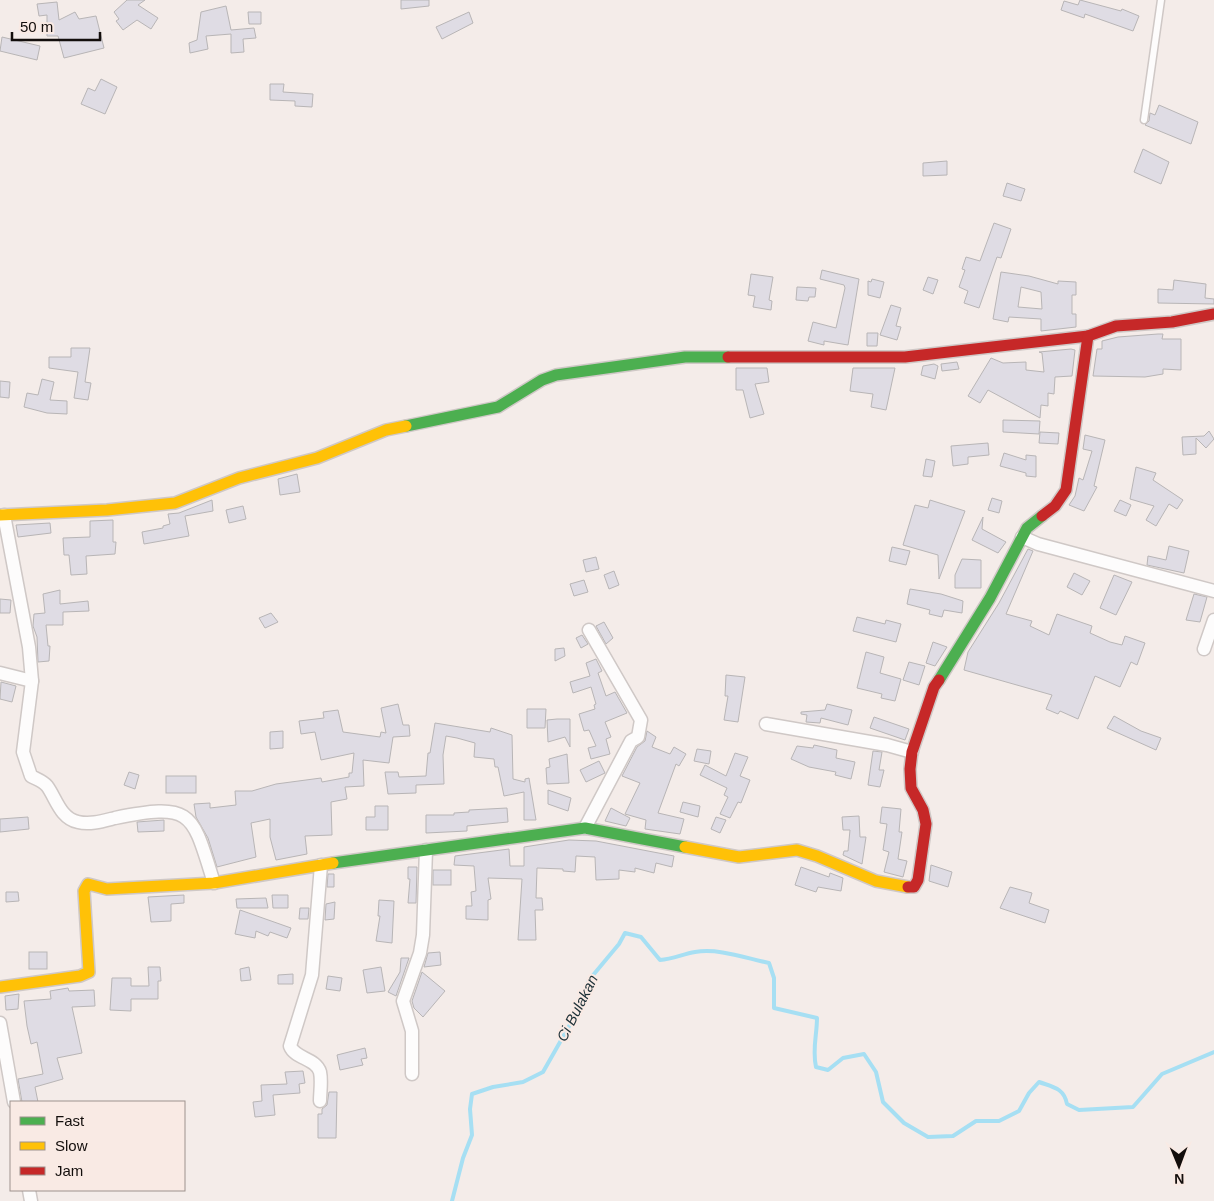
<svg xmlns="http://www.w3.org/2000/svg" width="1214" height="1201" viewBox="0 0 1214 1201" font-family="Arial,sans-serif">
	<rect width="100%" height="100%" fill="#f4ece9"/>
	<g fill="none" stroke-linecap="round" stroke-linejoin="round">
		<!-- stream -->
		<path stroke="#a6dff3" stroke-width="4" d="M452 1201 463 1158 472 1135 470 1109 472 1094 493 1087 523 1082 543 1072 576 1014 589 980 619 944 625 933 641 937 660 960C673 959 683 954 695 952 719 948 745 958 769 963L774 978V1008L817 1018C817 1035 812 1050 816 1067L828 1070 843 1058 864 1054 876 1072 883 1102 904 1123 928 1137 953 1136 976 1121H999L1019 1111 1029 1093 1039 1082C1053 1087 1064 1088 1067 1104L1079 1110 1133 1107 1162 1074 1214 1052"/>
	</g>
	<!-- building -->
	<g fill="#dfdce4" stroke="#b8b5b6" fill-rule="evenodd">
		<polygon points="127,0 145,0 138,5 158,18 151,29 137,20 123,30 116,21 119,19 114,12"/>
		<polygon points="401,0 429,0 429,6 401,9"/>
		<polygon points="1080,0 1121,11 1122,9 1139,16 1133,31 1085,14 1084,18 1061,10 1064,1 1078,5"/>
		<polygon points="57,2 59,20 75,12 79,19 96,16 104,48 64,58 58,36 47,36 47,15 39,16 37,4"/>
		<polygon points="226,6 231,30 254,28 256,38 243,39 244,52 231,53 231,34 206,36 208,49 190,53 189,43 197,40 201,12"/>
		<polygon points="248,12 261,12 261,24 249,24"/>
		<polygon points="469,12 473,23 442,39 436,27"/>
		<polygon points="2,37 40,46 37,60 0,51"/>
		<polygon points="101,79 117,87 105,114 81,104 88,88 95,91"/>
		<polygon points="270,84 284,84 283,92 313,94 312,107 295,106 295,101 270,100"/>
		<polygon points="1159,105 1198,122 1191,144 1145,125 1149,121 1150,113 1155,115"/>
		<polygon points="1143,149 1169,162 1161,184 1134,172"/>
		<polygon points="947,161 947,175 923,176 923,163"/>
		<polygon points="1007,183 1025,189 1021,201 1003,196"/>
		<polygon points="994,223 1011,229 1001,258 997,257 979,308 964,303 968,291 959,287 965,270 962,269 966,257 980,261"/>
		<polygon points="822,270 859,279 848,345 824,341 824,345 808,341 813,322 836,328 845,288 844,285 820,279"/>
		<path d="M1001 272 1029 276 1058 284V281L1076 282V295H1072V314H1076V327L1041 331V319L1009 317 1008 322 993 319ZM1021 287 1041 292 1042 309 1018 307Z"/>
		<polygon points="751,274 773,277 769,300 772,301 771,310 753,307 755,296 748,295"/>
		<polygon points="928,277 938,280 933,294 923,290"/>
		<polygon points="872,279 884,282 880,298 868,295 868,281 871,282"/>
		<polygon points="1174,280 1206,284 1205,298 1214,299 1214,304 1158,303 1158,289 1173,290"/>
		<polygon points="797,287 816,288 815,297 809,297 808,301 796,300"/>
		<polygon points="891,305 901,308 896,326 901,327 897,340 880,335"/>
		<polygon points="867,333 878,333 877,346 867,346"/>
		<polygon points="1158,334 1163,334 1162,339 1181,339 1181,370 1163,369 1163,374 1145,377 1093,376 1097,349 1102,349 1102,341 1118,337"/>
		<polygon points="71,348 90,348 85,382 91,383 88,400 74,398 78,372 49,368 49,357 71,357"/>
		<polygon points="1071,349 1075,350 1072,376 1055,377 1054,394 1048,393 1048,406 1041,405 1040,418 988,390 980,403 968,396 991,358 1003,363 1026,362 1026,370 1044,372 1042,353 1039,352"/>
		<polygon points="957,362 959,369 942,371 941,364"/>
		<polygon points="934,364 938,366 935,379 921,375 923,366"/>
		<polygon points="736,368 767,368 769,382 755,384 764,414 750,418 743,390 736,390"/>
		<polygon points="853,368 895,368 886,410 871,407 873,394 850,391"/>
		<polygon points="42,379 54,382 50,400 67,401 67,414 47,413 24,407 27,393 38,395"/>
		<polygon points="0,381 10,382 9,398 0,397"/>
		<polygon points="1003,420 1040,421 1039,434 1003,432"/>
		<polygon points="1209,431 1214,439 1206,448 1196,438 1196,454 1183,455 1182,437 1204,436"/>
		<polygon points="1040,432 1059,433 1058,444 1039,443"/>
		<polygon points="1085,435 1105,440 1094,486 1097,487 1084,511 1069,505 1075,496 1079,478 1083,480 1092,451 1083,449"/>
		<polygon points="988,443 989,455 968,457 968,464 953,466 951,446"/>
		<polygon points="1004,453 1026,460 1026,455 1036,456 1036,477 1026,476 1026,473 1000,466"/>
		<polygon points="926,459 935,461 932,477 923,476"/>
		<polygon points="1136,467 1156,473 1153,480 1183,500 1177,509 1169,504 1156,526 1146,520 1154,506 1130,499"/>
		<polygon points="297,474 300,492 280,495 278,479"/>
		<polygon points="992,498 1002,501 999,513 988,510"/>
		<polygon points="212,500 213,511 185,516 189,536 144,544 142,532 163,528 163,526 170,524 168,514 179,513"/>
		<polygon points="930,500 965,511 939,579 938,555 903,545 915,505 928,508"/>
		<polygon points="1120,500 1131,505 1126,516 1114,511"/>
		<polygon points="243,506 246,519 229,523 226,510"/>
		<polygon points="983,517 982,529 1006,542 998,553 972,540"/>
		<polygon points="113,520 113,542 116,542 115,554 86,556 87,574 71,575 69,555 64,555 63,538 90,537 90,521"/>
		<polygon points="50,523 51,533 18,537 16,525"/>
		<polygon points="1169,546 1189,551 1184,573 1147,565 1148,556 1166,560"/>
		<polygon points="892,547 910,551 906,565 889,561"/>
		<polygon points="1028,549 1033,551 1006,614 1032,621 1030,626 1049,635 1057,614 1092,626 1090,633 1110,642 1122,645 1125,636 1145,643 1137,665 1131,662 1120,687 1095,676 1078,719 1060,711 1058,714 1046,709 1052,695 964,670 968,652 999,603"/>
		<polygon points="596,557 599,569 586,572 583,560"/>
		<polygon points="962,559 981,560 981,588 955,588 955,575"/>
		<polygon points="614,571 619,585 609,589 604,575"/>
		<polygon points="1074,573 1090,581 1082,595 1067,587"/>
		<polygon points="1114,575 1132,582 1116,615 1100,608"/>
		<polygon points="584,580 588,592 574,596 570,584"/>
		<polygon points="910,589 941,594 963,601 962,613 944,610 942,617 929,614 930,610 907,604"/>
		<polygon points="60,590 60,604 88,601 89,611 63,612 63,625 46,625 48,646 50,646 49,661 38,662 37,637 33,626 34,614 45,613 43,594"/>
		<polygon points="1194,594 1207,597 1200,622 1186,620"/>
		<polygon points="0,599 11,600 10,613 0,613"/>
		<polygon points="271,613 278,622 265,628 259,618"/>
		<polygon points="857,617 885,624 886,620 901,624 896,642 853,631"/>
		<polygon points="604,622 613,638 606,644 596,626"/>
		<polygon points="582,635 588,644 581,648 576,638"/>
		<polygon points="933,642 947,647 935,666 926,663"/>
		<polygon points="564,648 565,656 555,661 555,649"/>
		<polygon points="866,652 884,657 880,673 901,679 895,701 881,698 882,694 857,688"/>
		<polygon points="596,659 602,671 598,673 606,696 615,692 627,713 605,722 611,737 606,739 610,754 591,759 588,748 596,746 589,730 584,731 579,714 595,709 594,705 596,704 591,687 573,693 570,682 590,676 586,663"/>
		<polygon points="909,662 925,666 919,685 903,680"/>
		<polygon points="726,675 745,677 738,722 724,720 728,696 725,696"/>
		<polygon points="1,682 16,686 12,702 0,699"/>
		<polygon points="398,704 403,725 409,725 410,736 393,737 389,763 363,760 364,786 345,787 347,799 331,802 332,835 305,836 307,854 276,860 270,837 270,819 251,823 256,857 217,867 208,838 196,817 194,804 210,803 210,808 236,805 235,791 252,791 276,784 321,778 322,782 349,777 349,773 352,773 354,753 321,760 315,732 301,734 299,721 324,718 323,712 338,710 343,732 380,737 381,732 386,733 381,708"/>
		<polygon points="827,704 852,710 848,725 821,718 820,723 806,722 807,715 801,714 801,712 825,710"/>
		<polygon points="527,709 546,709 545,728 527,728"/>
		<polygon points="1114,716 1141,731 1161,738 1156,750 1107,728"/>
		<polygon points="874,717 909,729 905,740 870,728"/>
		<polygon points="557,719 570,719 570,747 565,737 548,742 547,720"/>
		<polygon points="435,723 490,732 491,728 512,735 513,779 525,782 525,779 529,778 536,820 524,820 524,792 504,796 498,767 495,767 494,759 474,757 475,743 457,738 446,736 443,755 444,784 416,785 416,793 388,794 385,772 398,772 399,777 426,776 428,753 430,753"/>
		<polygon points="283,731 283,748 270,749 270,732"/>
		<polygon points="647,731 656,737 652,747 670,754 674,747 686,754 679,766 676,764 658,813 684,819 680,834 645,829 646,820 625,814 640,783 622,776 637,747 645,741"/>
		<polygon points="814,745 837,750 836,758 855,762 851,779 835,775 836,772 809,767 791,759 797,746 813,748"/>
		<polygon points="697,749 711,751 709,764 694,761"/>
		<polygon points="873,751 882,752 879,770 884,770 880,787 868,785"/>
		<polygon points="735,753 748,757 740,776 750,780 741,803 738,802 730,818 720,814 728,797 724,795 727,788 700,775 705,765 726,776"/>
		<polygon points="567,754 569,783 547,784 546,768 550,767 549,759"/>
		<polygon points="599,761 605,773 586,782 580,770"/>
		<polygon points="129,772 139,775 135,789 124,785"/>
		<rect x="166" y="776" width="30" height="17"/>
		<polygon points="548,790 571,798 568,811 548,804"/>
		<polygon points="683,802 700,806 698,817 680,812"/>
		<polygon points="375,806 388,806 388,830 366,830 366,817 375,817"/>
		<polygon points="882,807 901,809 899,832 902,832 898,859 907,861 903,877 884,872 889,852 883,850 887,824 880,823"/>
		<polygon points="507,808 508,822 467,826 467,831 426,833 426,815 454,815 454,813 469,812 469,810"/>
		<polygon points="611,808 630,818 626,826 605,821"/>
		<polygon points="859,816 860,837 866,837 862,864 843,855 844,851 848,851 850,830 843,830 842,817"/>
		<polygon points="28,817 29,829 0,832 0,819"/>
		<polygon points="716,817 726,820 720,833 711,829"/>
		<polygon points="164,820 164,831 138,832 137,822"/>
		<polygon points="569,840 596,841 674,856 672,867 656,863 654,873 635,868 635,872 619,870 619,879 596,880 595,857 576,856 575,872 563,871 563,869 537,868 536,898 542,898 543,910 535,910 536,940 518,940 522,879 488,878 491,899 488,900 488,920 466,919 466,906 472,906 471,892 476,891 474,866 454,865 455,856 509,849 510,866 524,866 524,847"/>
		<polygon points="931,865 952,872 948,887 929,881"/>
		<polygon points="408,867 417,867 416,903 408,903 410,879 408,879"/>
		<polygon points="801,867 829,877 830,873 843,878 841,891 818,887 816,892 795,885"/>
		<rect x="433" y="870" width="18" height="15"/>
		<polygon points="328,874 334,874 334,887 327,887"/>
		<polygon points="1010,887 1032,893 1029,903 1049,910 1045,923 1000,908"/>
		<polygon points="6,892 18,892 19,901 6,902"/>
		<polygon points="184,895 184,903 171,904 171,921 151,922 148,897"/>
		<polygon points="272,895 288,895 288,908 273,908"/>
		<polygon points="266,898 268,908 237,908 236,899"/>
		<polygon points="379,900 394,901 392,943 376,941 380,916 378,916"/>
		<polygon points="335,902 334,919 325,920 326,904"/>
		<polygon points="300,908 309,908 308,919 299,919"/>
		<polygon points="240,910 291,928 287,938 270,932 268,936 256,931 255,938 235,934"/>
		<rect x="29" y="952" width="18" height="17"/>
		<polygon points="440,952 441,965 424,967 428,953"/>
		<polygon points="401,958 409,958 396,996 388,992 400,972"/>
		<polygon points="148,967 160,967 161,981 158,981 158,999 131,999 131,1011 110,1010 112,978 131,978 131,986 149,986"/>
		<polygon points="249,967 251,980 241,981 240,969"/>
		<polygon points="381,967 385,991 367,993 363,970"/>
		<polygon points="422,972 445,991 423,1017 414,1008 412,1001"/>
		<polygon points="293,974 293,984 278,984 278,975"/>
		<polygon points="328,976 342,978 340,991 326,989"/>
		<polygon points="68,988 69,991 94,990 95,1006 72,1007 82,1053 57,1058 63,1079 35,1087 38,1102 22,1102 18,1079 43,1074 37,1042 31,1044 27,1026 24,1001 51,999 50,991"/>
		<polygon points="19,994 18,1009 6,1010 5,996"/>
		<polygon points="365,1048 367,1058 361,1059 363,1065 340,1070 337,1055"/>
		<polygon points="303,1071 305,1083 299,1084 300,1093 273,1095 275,1115 255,1117 253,1102 262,1101 261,1085 287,1084 285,1072"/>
		<polygon points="329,1092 337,1092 336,1138 318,1138 318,1114 322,1114 322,1109 327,1105"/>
	</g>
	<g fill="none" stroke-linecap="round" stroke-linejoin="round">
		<!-- lane casing -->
		<g stroke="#cfc8c6" stroke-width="9">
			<polyline id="lane" points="1144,120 1161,0"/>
		</g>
		<!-- street casing -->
		<g stroke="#cfc8c6" stroke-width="15">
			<g id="street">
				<path d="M4 515 29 647 32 681 23 752 31 776C36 779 43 781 47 786 56 798 60 818 78 822 90 825 103 821 115 818 194 802 192 813 214 883"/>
				<polyline points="1022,537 1038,544 1214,591"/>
				<polyline points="1204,649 1214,620"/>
				<polyline points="0,673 32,681"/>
				<polyline points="766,724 887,745 912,752"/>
				<polyline points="585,828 631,741 638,737 641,720 589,630"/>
				<polyline points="0,1023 14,1102"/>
				<polyline points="412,1074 412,1031 403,1001 420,953 423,935 426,850"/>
				<path d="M320 1101C320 1092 322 1081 320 1072 316 1058 295 1059 290 1046L312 975 321 865"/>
				<polyline points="29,1190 31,1201"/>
			</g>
		</g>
		<!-- fast casing -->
		<g stroke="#cfc8c6" stroke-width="14">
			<g id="fast">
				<polyline points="406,426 498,407 542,380 556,375 685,357 728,357"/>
				<polyline points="939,680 990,598 1027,528 1042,516"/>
				<polyline points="333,863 585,828 685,847"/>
			</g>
		</g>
		<!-- slow casing -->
		<g stroke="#cfc8c6" stroke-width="14">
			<g id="slow">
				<polyline points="0,515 107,510 175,503 239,478 317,458 386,430 406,426"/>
				<polyline points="685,847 739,857 797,850 817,856 876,881 908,887"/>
				<polyline points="0,987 80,976 89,972 84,891 88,884 107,889 214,883 333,863"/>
			</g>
		</g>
		<!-- jam casing -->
		<g stroke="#cfc8c6" stroke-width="14">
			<g id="jam">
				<polyline points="728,357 905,357 1088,336"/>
				<polyline points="1042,516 1055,506 1066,490 1088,336 1116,326 1172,322 1214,314"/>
				<polyline points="908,887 914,887 918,880 926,824 923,810 911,788 910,769 912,752 934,687 939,680"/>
			</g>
		</g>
		<!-- lane -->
		<use href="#lane" stroke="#fdfcfc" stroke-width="6"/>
		<!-- street -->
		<use href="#street" stroke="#fdfcfc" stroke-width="12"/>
		<!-- fast -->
		<use href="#fast" stroke="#4caf50" stroke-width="11"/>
		<!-- slow -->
		<use href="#slow" stroke="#ffc107" stroke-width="11"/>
		<!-- jam -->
		<use href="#jam" stroke="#c62828" stroke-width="11"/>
	</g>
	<g text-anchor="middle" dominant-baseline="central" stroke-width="4" stroke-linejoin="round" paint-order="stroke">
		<!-- water labels -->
		<g font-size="15" font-style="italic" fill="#1c3037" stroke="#f9eae4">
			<text transform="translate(577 1008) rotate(-63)">Ci Bulakan</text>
		</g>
	</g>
	<!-- legend -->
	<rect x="10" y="1101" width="175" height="90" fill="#f9eae4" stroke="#9d928e"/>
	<rect x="20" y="1117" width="25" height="8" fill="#4caf50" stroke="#9d928e"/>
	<text x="55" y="1126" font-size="15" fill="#130e0c">Fast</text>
	<rect x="20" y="1142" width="25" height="8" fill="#ffc107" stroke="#9d928e"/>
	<text x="55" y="1151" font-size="15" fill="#130e0c">Slow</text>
	<rect x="20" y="1167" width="25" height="8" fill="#c62828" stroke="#9d928e"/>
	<text x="55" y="1176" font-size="15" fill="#130e0c">Jam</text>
	<!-- north arrow -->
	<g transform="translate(1179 1166) rotate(179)" stroke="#f9eae4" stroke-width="4" paint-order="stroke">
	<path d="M0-4L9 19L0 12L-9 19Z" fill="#130e0c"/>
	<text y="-8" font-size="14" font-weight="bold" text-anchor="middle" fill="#130e0c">N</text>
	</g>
	<!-- scale -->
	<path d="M12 32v8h88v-8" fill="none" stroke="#130e0c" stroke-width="2.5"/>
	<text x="20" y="32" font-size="15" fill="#130e0c" stroke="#f9eae4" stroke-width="4" paint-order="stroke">50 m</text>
</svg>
